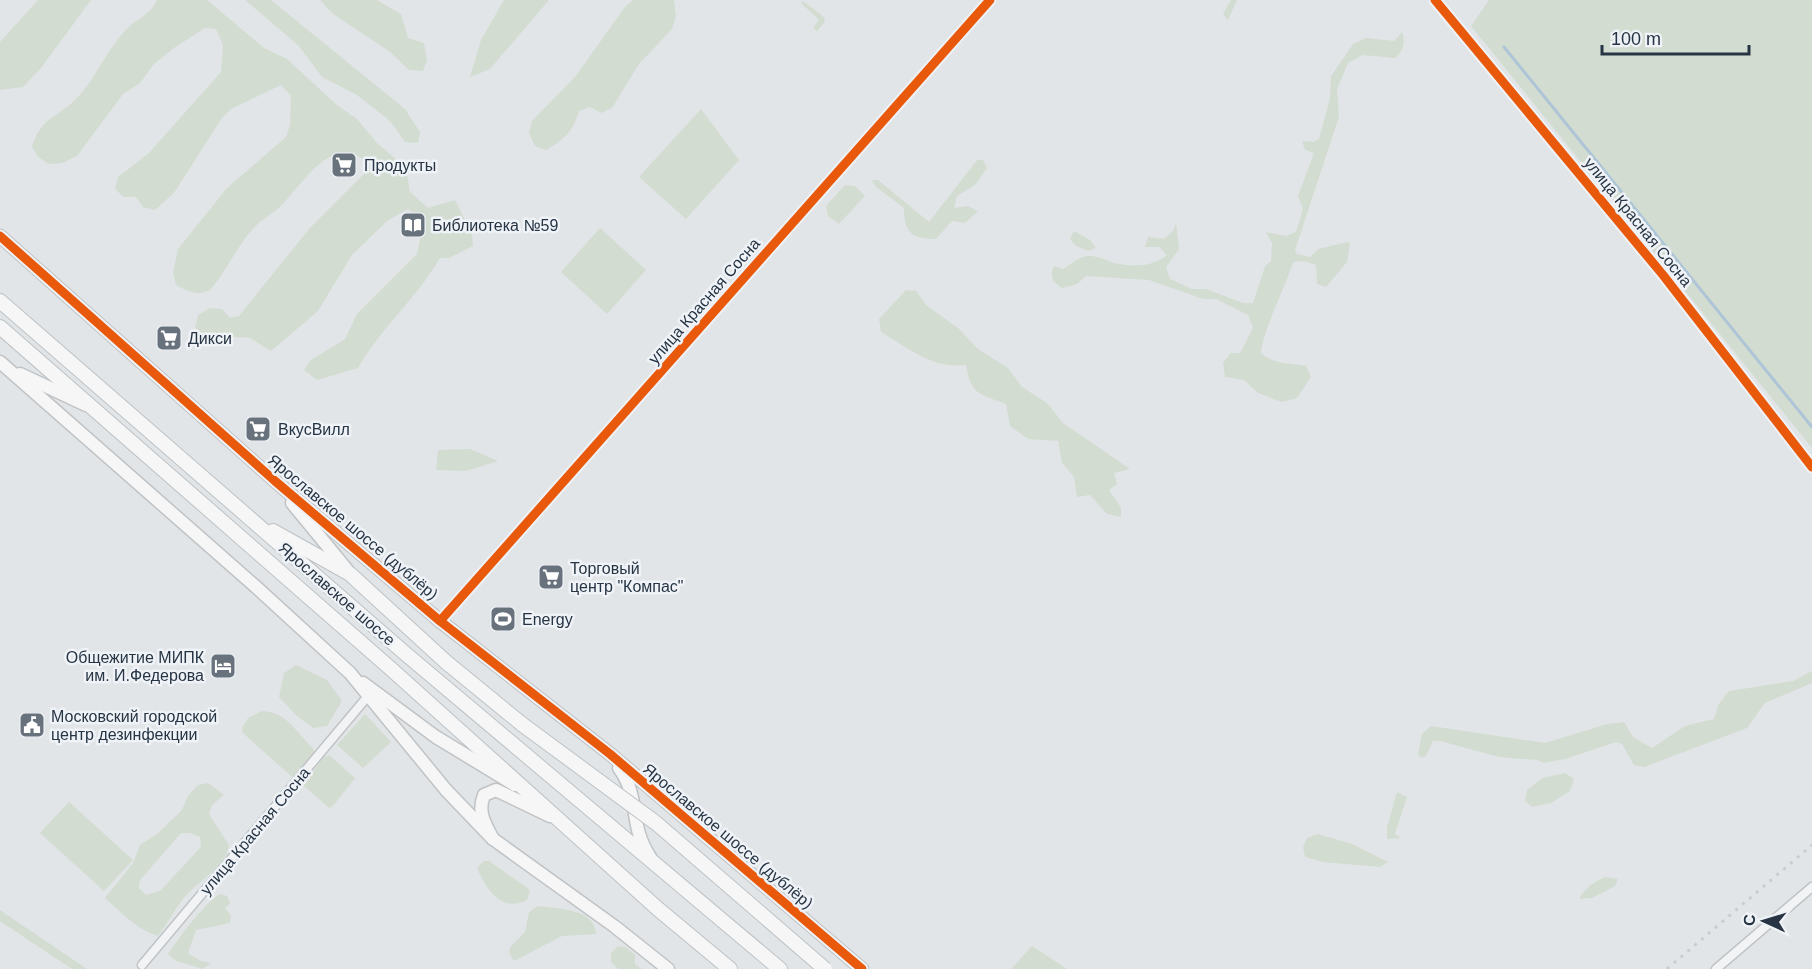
<svg xmlns="http://www.w3.org/2000/svg" width="1812" height="969" viewBox="0 0 1812 969" font-family="Helvetica,sans-serif">
	<rect width="100%" height="100%" fill="#e2e5e7"/>
	<!-- green -->
	<g fill="#d3dcd1" fill-rule="evenodd">
		<polygon points="38,0 91,0 41,68 23,87 0,90 0,42"/>
		<path d="M157 0H207L264 48 287 59 337 105 357 119 377 143 406 168 410 192 428 208 455 200 472 234 473 246 449 258H440C417 298 381 328 358 368L317 380 304 370 311 360 345 339 357 314 417 254 422 229 417 216 408 209 387 221 352 255 318 311 271 351 250 338 204 335 195 328 198 315 210 308 222 309 230 318 239 316 309 229 364 174 365 161C333 132 302 184 282 205 273 214 261 219 253 229 236 247 227 271 210 290 197 296 189 292 176 285L173 273 178 249 227 188 286 137 290 125 291 96 281 85 231 109 222 118 174 193 155 210 143 207 136 197H124L115 189 118 177 149 153 221 72 223 45 216 29 205 28 174 48 154 64 140 83 123 94 77 156 62 163 49 164 38 157 32 147C40 119 56 118 75 100 97 79 107 46 131 25 142 16 151 13 157 0Z"/>
		<polygon points="245,0 271,0 405,109 420,132 418,143 405,142 390,121 357,95 322,77 298,45"/>
		<polygon points="320,0 377,0 401,14 408,38 424,43 427,60 423,71 409,70 389,51 333,14"/>
		<polygon points="504,0 549,0 490,69 470,77 481,40"/>
		<path d="M633 0H674L676 17 672 29 639 64 612 108 601 113 590 107 579 111C574 130 564 140 546 150L535 146 529 133 532 121 575 77 625 7Z"/>
		<polygon points="1231,0 1237,0 1228,20 1223,14"/>
		<polygon points="1489,0 1812,0 1812,448 1471,26"/>
		<polygon points="803,1 824,17 825,22 817,31 813,28 819,20 801,3"/>
		<path d="M1402 32C1406 41 1403 52 1395 58L1363 55 1348 63 1337 89 1339 117 1295 250 1297 254 1310 257 1318 249 1347 242 1350 243 1347 262 1326 287 1317 284 1316 265 1304 261 1293 262C1285 289 1263 329 1261 353 1274 365 1290 363 1306 366L1311 377 1297 398 1282 402 1258 393 1244 380 1225 377 1223 363 1231 353H1240L1253 328 1248 315 1216 299H1203L1149 280 1086 276 1077 284 1062 288C1053 282 1049 277 1054 266L1063 269C1072 264 1076 258 1087 256 1100 255 1107 262 1119 264 1136 267 1154 266 1167 255L1159 247H1145L1148 237 1164 239 1174 230 1176 222 1179 249 1166 267 1170 279 1192 289H1206L1243 303H1253L1265 266 1271 261 1272 243 1266 232 1286 236 1296 232 1303 209 1298 196 1314 153 1305 150 1302 141 1313 142 1319 139 1330 98 1331 76 1353 44 1366 38 1394 41Z"/>
		<polygon points="701,109 739,160 686,219 639,177"/>
		<path d="M977 160H983L987 168 975 185 957 196 954 208 968 206 978 211 965 223 952 221 936 239C911 239 904 232 904 208L875 186 872 180H878L929 222Z"/>
		<polygon points="845,185 855,186 865,196 839,224 828,216 826,206"/>
		<polygon points="600,228 646,270 607,314 561,272"/>
		<polygon points="1074,231 1090,240 1096,248 1088,251 1076,246 1070,239"/>
		<path d="M906 290 916 291 926 305 958 328 978 349 1008 368 1022 387 1047 403 1063 423 1130 469 1114 473 1117 484 1109 490 1121 508V517L1107 514 1090 495 1077 497 1074 477 1062 463 1058 441 1028 439 1010 426 1006 404C978 393 971 395 966 365 932 369 910 349 881 332L879 319Z"/>
		<polygon points="470,449 498,461 466,471 436,470 438,450"/>
		<polygon points="296,665 327,680 342,701 327,726 313,728 297,716 279,697 284,673"/>
		<polygon points="1812,671 1812,683 1765,703 1747,728 1644,767 1634,765 1622,744 1616,742 1565,759 1544,763 1537,760 1499,757 1440,741 1433,741 1426,756 1422,758 1418,755 1422,734 1431,726 1545,743 1607,724 1624,722 1633,737 1652,748 1685,726 1714,719 1718,705 1729,691 1793,681"/>
		<path d="M262 711C288 712 296 733 313 748L315 753 300 772 292 777 243 733 242 728 248 718Z"/>
		<polygon points="365,714 391,742 363,768 337,745"/>
		<polygon points="329,755 355,778 332,807 329,808 303,785 324,757"/>
		<polygon points="1565,773 1574,779 1570,791 1551,803 1532,807 1525,801 1527,790 1543,778"/>
		<path d="M208 783 224 795 212 805 209 814 229 845C225 869 197 881 183 899 174 910 167 924 158 936 136 929 122 913 105 898L133 863 140 845 157 834 182 810 188 796 198 785ZM181 833H190L200 837 201 847 160 891 146 895 139 888 140 880Z"/>
		<polygon points="1397,792 1407,797 1395,834 1401,838 1387,839 1387,827"/>
		<polygon points="69,802 133,860 104,891 40,833"/>
		<polygon points="1318,834 1352,844 1388,862 1380,867 1322,862 1305,857 1303,847 1307,838"/>
		<path d="M484 861H489L526 887 530 891 527 900C501 913 486 889 477 868Z"/>
		<path d="M1605 877 1618 879 1615 886 1592 898 1579 899C1585 888 1594 882 1605 877Z"/>
		<path d="M220 894 227 896 230 903 225 908 231 916 230 923 196 930 188 953 201 961 211 963 203 969 176 961 168 954C179 938 204 903 220 894Z"/>
		<path d="M538 906C557 909 595 908 596 934L562 936 514 961 509 952 510 947 525 932 529 912Z"/>
		<polygon points="0,910 87,969 72,969 0,921"/>
		<polygon points="618,946 627,948 635,955 635,964 642,969 618,969 611,962 611,953"/>
		<polygon points="1032,946 1067,969 1011,969"/>
	</g>
	<g fill="none" stroke-linecap="round" stroke-linejoin="round">
		<!-- stream -->
		<polyline stroke="#adc5d6" stroke-width="3" points="1504,47 1812,427"/>
		<!-- street casing -->
		<g stroke="#c0c3c5" stroke-width="11">
			<g id="street">
				<polyline points="1435,0 1663,275 1812,467"/>
				<polyline points="440,621 990,0"/>
				<polyline points="142,965 368,696"/>
				<polyline points="1716,969 1812,887"/>
			</g>
		</g>
		<!-- secondary casing -->
		<g stroke="#c0c3c5" stroke-width="15">
			<g id="secondary">
				<polyline points="0,236 275,481 440,621 610,754 862,969"/>
				<polyline points="0,362 255,586 350,673 446,790 493,839"/>
				<polyline points="20,374 86,405"/>
				<polyline points="292,503 348,571"/>
				<polyline points="363,683 436,737 515,785"/>
				<path d="M619 768C641 798 628 824 650 857"/>
				<path d="M550 816 496 790 484 795C477 812 485 824 493 839L614 926 668 969"/>
			</g>
		</g>
		<!-- primary casing -->
		<g stroke="#bdc2c5" stroke-width="16">
			<g id="primary">
				<polyline points="0,301 407,655 780,969"/>
				<polyline points="0,327 390,668 658,909 730,969"/>
				<polyline points="273,531 350,574 446,662 523,725"/>
			</g>
		</g>
		<!-- street -->
		<use href="#street" stroke="#f2f3f4" stroke-width="8"/>
		<!-- secondary -->
		<use href="#secondary" stroke="#f6f6f7" stroke-width="12"/>
		<!-- primary -->
		<use href="#primary" stroke="#f6f6f7" stroke-width="14"/>
		<!-- rail -->
		<polyline stroke="#cacdd0" stroke-width="3" stroke-dasharray="3 6" stroke-linecap="butt" points="1667,969 1812,845"/>
		<!-- primary-bridge casing -->
		<g stroke="#bdc2c5" stroke-width="16" stroke-linecap="butt">
			<polyline id="primary-bridge" points="523,725 656,823 825,969"/>
		</g>
		<!-- primary-bridge -->
		<use href="#primary-bridge" stroke="#f6f6f7" stroke-width="14"/>
		<!-- cycleway casing -->
		<g stroke="#eff3f7" stroke-width="13">
			<g id="cycleway">
				<polyline points="1435,0 1663,275 1812,467"/>
				<polyline points="0,236 275,481 440,621 610,754 862,969"/>
				<polyline points="440,621 990,0"/>
			</g>
		</g>
		<!-- cycleway -->
		<use href="#cycleway" stroke="#e8590c" stroke-width="9"/>
	</g>
	<!-- icons -->
	<defs>
		<g id="supermarket-square" transform="scale(1.35)"><rect x="-9" y="-9" width="18" height="18" rx="4" fill="#68727c" stroke="#eff3f7"/><path d="M-6-5.5h2.5l.6 2H6L4.5 2H-2.5L-4.4-4H-6ZM-1.5 3.2a1.3 1.3 0 1 0 .1 0ZM3 3.2a1.3 1.3 0 1 0 .1 0Z" fill="#fff"/></g>
		<g id="library-square" transform="scale(1.35)"><rect x="-9" y="-9" width="18" height="18" rx="4" fill="#68727c" stroke="#eff3f7"/><path d="M-6-4Q-3-5.5-.7-3.5V5Q-3 3-6 4ZM6-4Q3-5.5 .7-3.5V5Q3 3 6 4Z" fill="#fff"/></g>
		<g id="stadium-square" transform="scale(1.35)"><rect x="-9" y="-9" width="18" height="18" rx="4" fill="#68727c" stroke="#eff3f7"/><path d="M0-5a6.5 5 0 1 0 0 10a6.5 5 0 1 0 0-10ZM-3.5-1.8h7v3.6h-7Z" fill="#fff"/></g>
		<g id="hotel-square" transform="scale(1.35)"><rect x="-9" y="-9" width="18" height="18" rx="4" fill="#68727c" stroke="#eff3f7"/><path d="M-6-4.5h1.5V1H6V5H4.5V3h-9V5H-6ZM-4 0a1.8 1.8 0 1 1 3.6 0ZM.5 0V-2.5h3Q6-2.5 6 0Z" fill="#fff"/></g>
		<g id="civic-square" transform="scale(1.35)"><rect x="-9" y="-9" width="18" height="18" rx="4" fill="#68727c" stroke="#eff3f7"/><path d="M-.6-6.5H3V-4.5H.6V-3L4-1V1h2V6H-6V1h2V-1L-.6-3ZM-1.2 2.5V6h2.4V2.5Z" fill="#fff"/></g>
	</defs>
	<g fill-rule="evenodd">
		<use href="#supermarket-square" x="344" y="165"/>
		<use href="#library-square" x="413" y="225"/>
		<use href="#supermarket-square" x="169" y="338"/>
		<use href="#supermarket-square" x="258" y="429"/>
		<use href="#supermarket-square" x="551" y="577"/>
		<use href="#stadium-square" x="503" y="619"/>
		<use href="#hotel-square" x="223" y="666"/>
		<use href="#civic-square" x="32" y="725"/>
	</g>
	<g text-anchor="middle" dominant-baseline="central" stroke-width="5" stroke-linejoin="round" paint-order="stroke">
		<!-- poi labels -->
		<g font-size="16" fill="#263443" stroke="#eff3f7" text-anchor="start">
			<text x="364" y="165">Продукты</text>
			<text x="432" y="225">Библиотека №59</text>
			<text x="188" y="338">Дикси</text>
			<text x="278" y="429">ВкусВилл</text>
			<text x="570" y="568">Торговый<tspan x="570" dy="18">центр "Компас"</tspan></text>
			<text x="522" y="619">Energy</text>
			<text x="204" y="657" text-anchor="end">Общежитие МИПК<tspan x="204" dy="18">им. И.Федерова</tspan></text>
			<text x="51" y="716">Московский городской<tspan x="51" dy="18">центр дезинфекции</tspan></text>
		</g>
		<!-- street labels -->
		<g font-size="16" fill="#263443" stroke="#eff3f7">
			<text transform="translate(1638 222) rotate(51)">улица Красная Сосна</text>
			<text transform="translate(704 301) rotate(-49)">улица Красная Сосна</text>
			<text transform="translate(353 527) rotate(40)">Ярославское шоссе (дублёр)</text>
			<text transform="translate(337 594) rotate(41)">Ярославское шоссе</text>
			<text transform="translate(255 831) rotate(-50)">улица Красная Сосна</text>
			<text transform="translate(728 836) rotate(40)">Ярославское шоссе (дублёр)</text>
		</g>
	</g>
	<!-- north arrow -->
	<g transform="translate(1764 921) rotate(274)" stroke="#eff3f7" stroke-width="4.5" paint-order="stroke">
	<path d="M0-4.5L10 22L0 15L-10 22Z" fill="#263443"/>
	<text y="-9" font-size="16" font-weight="bold" text-anchor="middle" fill="#263443">С</text>
	</g>
	<!-- scale -->
	<path d="M1602 45v9h147v-9" fill="none" stroke="#263443" stroke-width="3"/>
	<text x="1611" y="45" font-size="18" fill="#263443" stroke="#eff3f7" stroke-width="4.5" paint-order="stroke">100 m</text>
</svg>
